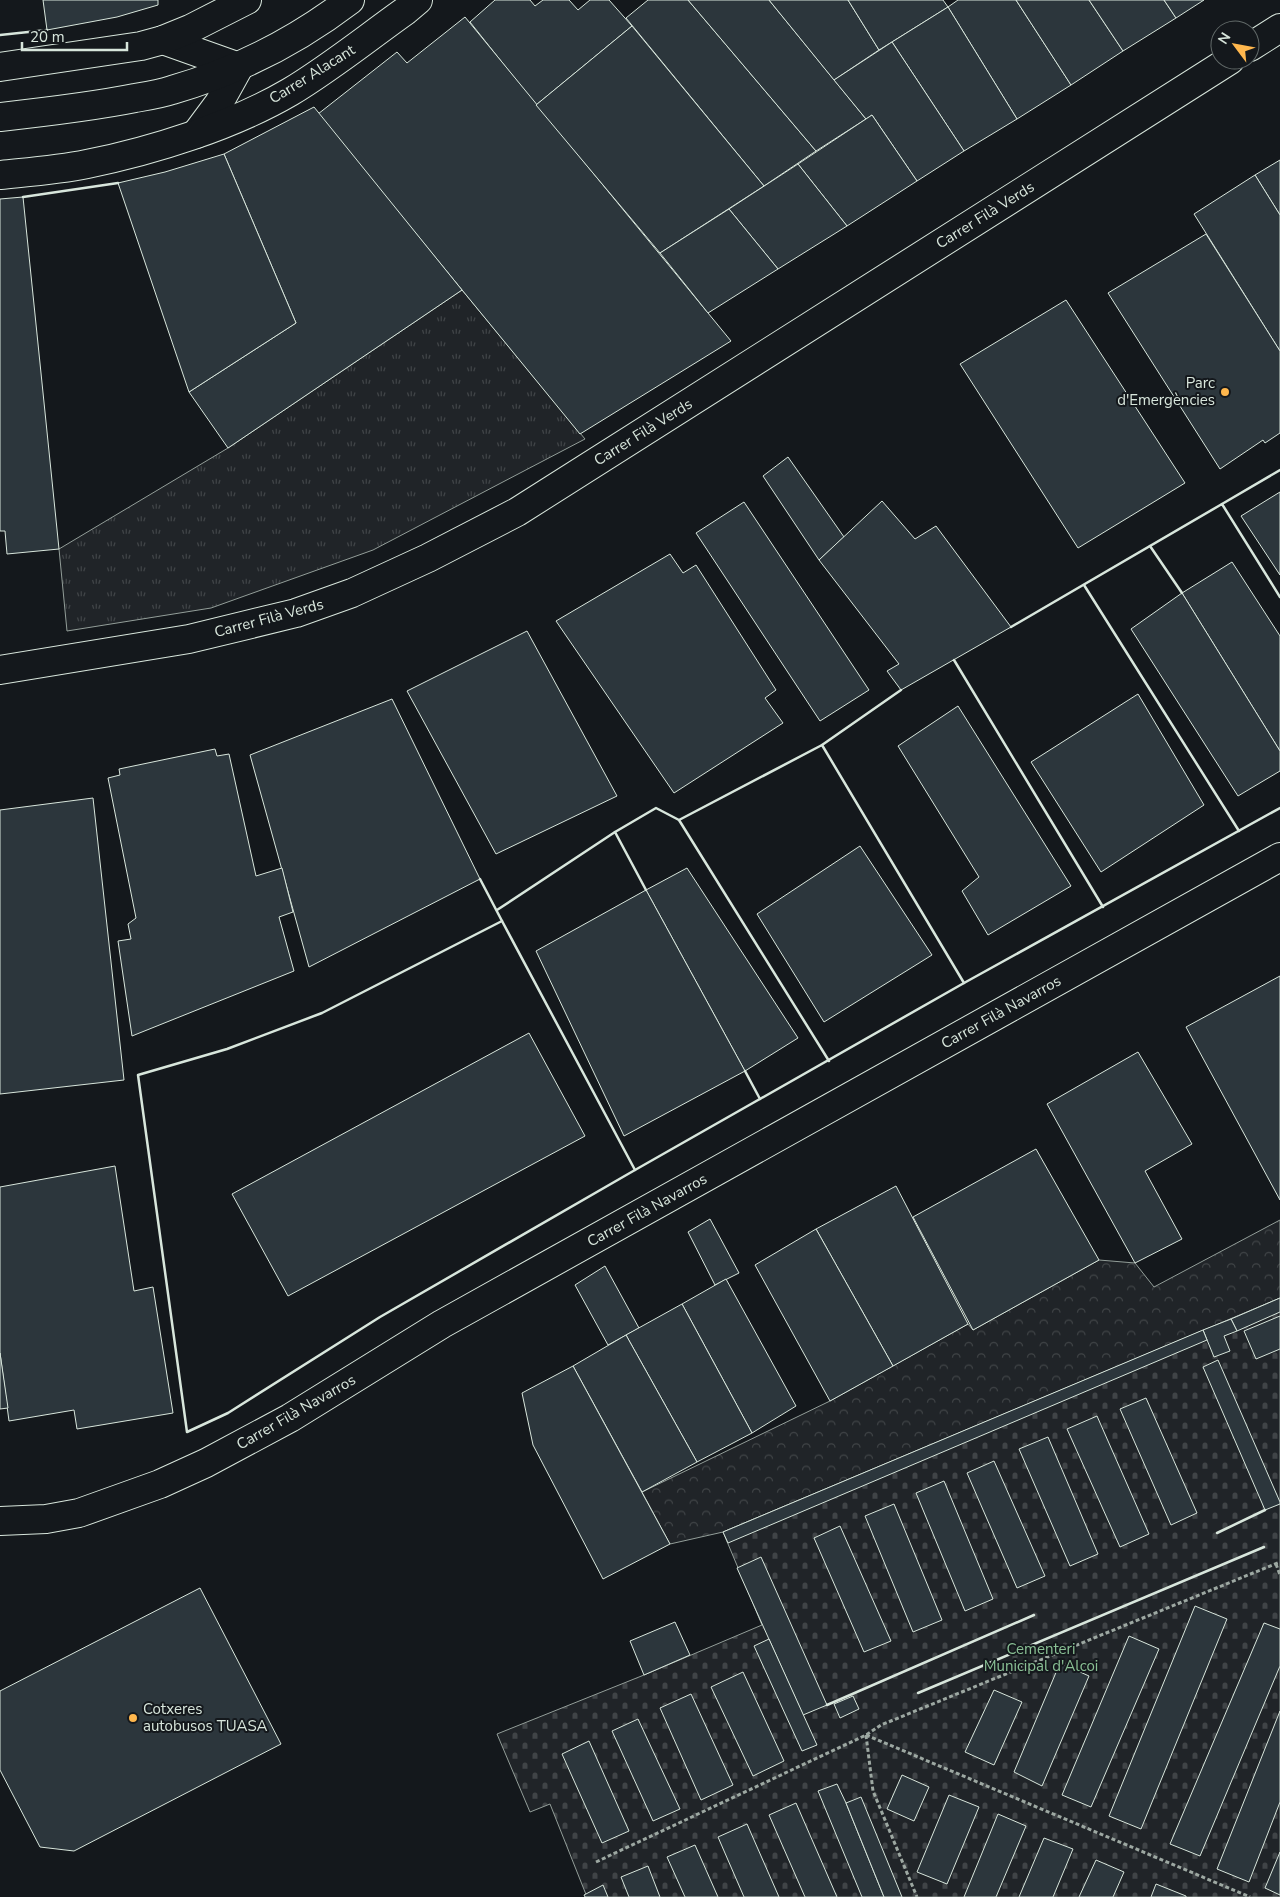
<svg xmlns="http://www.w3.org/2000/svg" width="1280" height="1897" viewBox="0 0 1280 1897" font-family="'Nunito Sans',sans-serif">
	<defs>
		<pattern id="grass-tufts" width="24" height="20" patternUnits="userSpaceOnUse" patternTransform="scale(1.25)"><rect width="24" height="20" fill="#202428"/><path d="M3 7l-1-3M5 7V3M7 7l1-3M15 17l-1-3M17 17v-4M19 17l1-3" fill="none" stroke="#404447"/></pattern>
		<pattern id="forest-crowns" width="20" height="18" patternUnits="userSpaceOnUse" patternTransform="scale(1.25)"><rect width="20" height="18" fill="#202428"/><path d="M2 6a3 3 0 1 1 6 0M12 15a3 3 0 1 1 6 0" fill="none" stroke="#404447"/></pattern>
		<pattern id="cemetery-stones" width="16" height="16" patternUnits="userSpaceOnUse" patternTransform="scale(1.25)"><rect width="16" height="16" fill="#202428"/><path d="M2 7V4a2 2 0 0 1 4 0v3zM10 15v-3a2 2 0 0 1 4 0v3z" fill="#404447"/></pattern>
	</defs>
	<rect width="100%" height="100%" fill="#14181c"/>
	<!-- grass -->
	<polygon fill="url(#grass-tufts)" stroke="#939e99" points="462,290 585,439 373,550 211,608 67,631 59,549 228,448"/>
	<!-- forest -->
	<polygon fill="url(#forest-crowns)" stroke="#939e99" points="1280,1220 1280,1298 1231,1319 723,1532 670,1544 642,1492 830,1401 968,1324 973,1330 1099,1260 1135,1263 1154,1287"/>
	<!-- cemetery -->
	<polygon fill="url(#cemetery-stones)" stroke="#939e99" points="1280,1298 1280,1897 587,1897 550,1804 530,1812 497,1734 644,1675 762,1625 723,1532"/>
	<!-- building -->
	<g fill="#2c363c" stroke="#d8e6dc">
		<polygon points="43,0 158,0 158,5 117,17 47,30"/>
		<polygon points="495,0 530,0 535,6 543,0 569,0 578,10 590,0 609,0 632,26 536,105 470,22"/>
		<polygon points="648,0 688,0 816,151 764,186 626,18"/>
		<polygon points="688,0 769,0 866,119 816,151"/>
		<polygon points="769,0 848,0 879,50 834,80"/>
		<polygon points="848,0 943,0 948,7 879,50"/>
		<polygon points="958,0 1016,0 1071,85 1017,119 948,7"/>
		<polygon points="1016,0 1089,0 1123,51 1071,85"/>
		<polygon points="1089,0 1164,0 1176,18 1123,51"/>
		<polygon points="1164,0 1204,0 1176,18"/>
		<polygon points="948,7 1017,119 964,151 892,42"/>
		<polygon points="465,17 731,341 580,434 318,114 397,52 407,63"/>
		<polygon points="632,26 764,186 660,253 536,105"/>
		<polygon points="892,42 964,151 917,181 872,115 866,119 834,80"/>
		<polygon points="314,107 462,290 228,448 189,392 296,323 224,154"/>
		<polygon points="872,115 917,181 847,226 798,164"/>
		<polygon points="224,154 296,323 189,392 118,183 165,172"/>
		<polygon points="1280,160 1280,215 1255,175"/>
		<polygon points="798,164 847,226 778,269 729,209"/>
		<polygon points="1255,175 1280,215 1280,351 1194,214"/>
		<polygon points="23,197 59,549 7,554 5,531 0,531 0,199"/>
		<polygon points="729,209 778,269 708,313 660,253"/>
		<polygon points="1206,234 1280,351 1280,433 1265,443 1263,440 1220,469 1108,293"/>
		<polygon points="1066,300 1185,483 1078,548 960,364"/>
		<polygon points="788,457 844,537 819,560 763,476"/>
		<polygon points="1280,492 1280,575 1241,516"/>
		<polygon points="882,501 915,539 936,526 1011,627 901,690 887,671 899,664 819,560"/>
		<polygon points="744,502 869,690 820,721 696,533"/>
		<polygon points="670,554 683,573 696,565 776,690 765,698 783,723 674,793 556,621"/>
		<polygon points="1232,562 1280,636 1280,751 1182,593"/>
		<polygon points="1182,593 1280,751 1280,771 1238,796 1131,629"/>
		<polygon points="527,631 617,796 496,854 407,691"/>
		<polygon points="1138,694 1204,805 1101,872 1031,762"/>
		<polygon points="392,699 480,879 309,967 250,755"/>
		<polygon points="958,706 1071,886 988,935 962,891 979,877 898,746"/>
		<polygon points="215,749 217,756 229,754 256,876 282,868 293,912 279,917 294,971 132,1036 118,941 131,939 128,924 136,918 108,778 120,775 119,769"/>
		<polygon points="93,798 124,1080 0,1094 0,810"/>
		<polygon points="860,846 932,955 824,1022 757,914"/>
		<polygon points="687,868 798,1038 745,1071 646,890"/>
		<polygon points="646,890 745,1071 624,1136 536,951"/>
		<polygon points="1280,976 1280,1200 1186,1027"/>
		<polygon points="529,1033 585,1136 288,1296 232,1194"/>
		<polygon points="1138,1052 1192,1144 1145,1171 1182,1239 1135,1263 1047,1104"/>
		<polygon points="1036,1149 1099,1260 973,1330 913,1217"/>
		<polygon points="115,1166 134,1291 153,1287 173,1413 77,1429 74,1410 9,1421 0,1353 0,1187"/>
		<polygon points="896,1186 968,1324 893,1366 816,1229"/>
		<polygon points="710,1219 739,1273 715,1285 688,1232"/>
		<polygon points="816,1229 893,1366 830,1401 755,1265"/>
		<polygon points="605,1266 639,1328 608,1345 575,1285"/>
		<polygon points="726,1279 796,1406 752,1433 682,1304"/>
		<polygon points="1280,1298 1280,1312 1237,1331 1231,1319"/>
		<polygon points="682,1304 752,1433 697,1462 626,1335"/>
		<polygon points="1280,1316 1280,1349 1256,1359 1244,1331"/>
		<polygon points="1231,1319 1237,1331 1224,1336 1230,1351 1214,1357 1203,1330"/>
		<polygon points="1203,1330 1207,1340 728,1543 723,1532"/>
		<polygon points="626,1335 697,1462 642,1492 573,1366"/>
		<polygon points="0,1353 8,1408 0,1409"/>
		<polygon points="1218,1360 1280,1502 1280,1504 1265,1510 1203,1367"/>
		<polygon points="573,1366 670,1544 603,1579 533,1445 522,1393"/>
		<polygon points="1146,1398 1197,1513 1171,1525 1120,1409"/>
		<polygon points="1097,1416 1149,1534 1120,1547 1067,1429"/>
		<polygon points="1048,1437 1098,1554 1070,1566 1019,1449"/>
		<polygon points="994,1461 1045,1576 1017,1588 967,1473"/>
		<polygon points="944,1481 993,1599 965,1611 916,1493"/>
		<polygon points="894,1504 942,1620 913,1632 865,1516"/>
		<polygon points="840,1526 891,1641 864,1652 814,1538"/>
		<polygon points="761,1557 827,1705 803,1715 737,1568"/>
		<polygon points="200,1588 281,1744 74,1851 40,1847 0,1770 0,1691"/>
		<polygon points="1195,1606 1227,1619 1141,1829 1109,1816"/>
		<polygon points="675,1622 690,1655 644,1675 630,1641"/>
		<polygon points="1264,1623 1280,1629 1280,1666 1200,1856 1170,1844"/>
		<polygon points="1129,1636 1159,1649 1091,1807 1062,1795"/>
		<polygon points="769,1639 817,1745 802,1751 754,1646"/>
		<polygon points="1060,1663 1089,1676 1042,1786 1014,1772"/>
		<polygon points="743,1672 784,1761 753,1776 711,1687"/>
		<polygon points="994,1690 1022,1702 994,1765 965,1752"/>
		<polygon points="691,1694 733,1785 701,1800 660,1708"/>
		<polygon points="853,1696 859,1709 840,1718 834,1704"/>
		<polygon points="1280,1711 1280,1802 1249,1882 1217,1869"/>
		<polygon points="638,1719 680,1809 653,1821 612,1731"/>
		<polygon points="589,1741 629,1831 602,1843 562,1754"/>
		<polygon points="902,1775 929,1787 914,1821 887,1809"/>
		<polygon points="837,1784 846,1803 884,1897 862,1897 818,1791"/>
		<polygon points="949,1795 979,1807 947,1884 917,1872"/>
		<polygon points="861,1797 902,1897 884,1897 846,1803"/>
		<polygon points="796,1803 837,1897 805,1897 769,1815"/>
		<polygon points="998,1814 1026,1826 996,1897 964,1897"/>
		<polygon points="747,1824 779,1897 744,1897 718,1837"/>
		<polygon points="1044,1838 1073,1849 1053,1897 1019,1897"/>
		<polygon points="695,1845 718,1897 685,1897 667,1857"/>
		<polygon points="1280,1852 1280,1895 1265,1888"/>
		<polygon points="1096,1860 1124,1872 1113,1897 1079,1897"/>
		<polygon points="648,1866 660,1897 629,1897 621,1877"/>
		<polygon points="1156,1884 1186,1896 1186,1897 1151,1897"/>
		<polygon points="603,1885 608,1897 585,1897 584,1895"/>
	</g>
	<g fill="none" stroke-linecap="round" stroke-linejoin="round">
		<!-- minor casing -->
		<g stroke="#d8e6dc" stroke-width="30">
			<g id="minor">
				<polyline points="163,40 239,67 219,103 196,134"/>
				<polyline points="1250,47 1280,28"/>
				<polyline points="0,67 141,46 163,40 190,29 247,0"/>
				<path d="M0 175C29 172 58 170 87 164 152 151 232 126 290 92 330 68 367 38 405 11L418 0"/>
				<polyline points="0,670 189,639 296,613 352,593 428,558 517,512 1230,60"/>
				<polyline points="0,1521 46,1519 79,1513 160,1484 206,1463 290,1418 442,1324 1280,857"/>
			</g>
		</g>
		<!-- major casing -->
		<g stroke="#d8e6dc" stroke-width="30">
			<path id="major" d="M0 117C45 112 90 107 135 98 147 96 160 94 172 90 238 71 295 42 350 0"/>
		</g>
		<!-- path -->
		<g stroke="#9da8a2" stroke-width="3" stroke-dasharray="4 2.5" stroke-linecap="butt">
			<polyline points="1276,1564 1280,1575"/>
			<polyline points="866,1735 1250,1897"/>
			<polyline points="866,1735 873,1791 917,1897"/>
			<polyline points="596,1862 866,1735 881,1725 1280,1562"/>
		</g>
		<!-- minor -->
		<use href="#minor" stroke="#14181c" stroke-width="28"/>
		<!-- major -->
		<use href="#major" stroke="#14181c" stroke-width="28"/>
		<!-- wall -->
		<g stroke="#d8e6dc" stroke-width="2.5">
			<polyline points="0,35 47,30"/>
			<polyline points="23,197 118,183"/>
			<polyline points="1222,504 1280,470"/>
			<polyline points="1150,546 1182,593"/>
			<polyline points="1084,585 1239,831"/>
			<polyline points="1011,627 1222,504 1280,597"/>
			<polyline points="954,660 1103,907"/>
			<polyline points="822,745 901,690"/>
			<polyline points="679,820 822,745 964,983"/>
			<polyline points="615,832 656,808 679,820 829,1061"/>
			<polyline points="480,879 502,921 322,1013 227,1049 138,1075 187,1432 228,1413 380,1317 635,1170 964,983 1280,808"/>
			<polyline points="497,910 615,832 646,890"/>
			<polyline points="502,921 635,1170"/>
			<polyline points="745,1071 760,1099"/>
			<polyline points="1217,1533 1265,1510"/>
			<polyline points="918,1693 1264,1547"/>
			<polyline points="827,1705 1034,1615"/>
		</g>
	</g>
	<!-- markers -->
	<g fill="#ffb74d" stroke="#14181c" stroke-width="2">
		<circle cx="1225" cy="392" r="5"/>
		<circle cx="133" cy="1718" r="5"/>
	</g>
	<g text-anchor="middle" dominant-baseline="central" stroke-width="4" stroke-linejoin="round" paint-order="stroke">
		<!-- street labels -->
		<g font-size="15" fill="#d8e6dc" stroke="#14181c">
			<text transform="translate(312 74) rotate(-32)">Carrer Alacant</text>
			<text transform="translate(985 215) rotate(-32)">Carrer Filà Verds</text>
			<text transform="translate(643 432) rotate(-32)">Carrer Filà Verds</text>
			<text transform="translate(269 618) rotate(-15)">Carrer Filà Verds</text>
			<text transform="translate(1001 1012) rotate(-29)">Carrer Filà Navarros</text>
			<text transform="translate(647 1210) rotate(-29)">Carrer Filà Navarros</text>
			<text transform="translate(296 1412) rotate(-30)">Carrer Filà Navarros</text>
		</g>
		<!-- poi labels -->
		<g font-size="15" fill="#d8e6dc" stroke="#14181c" text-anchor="end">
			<text x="1215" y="383">Parc<tspan x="1215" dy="17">d'Emergències</tspan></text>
			<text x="143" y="1709" text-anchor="start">Cotxeres<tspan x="143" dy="17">autobusos TUASA</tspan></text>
		</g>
		<!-- park labels -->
		<g font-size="15" fill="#8ac095" stroke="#14181c">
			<text x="1041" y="1649">Cementeri<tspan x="1041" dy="17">Municipal d'Alcoi</tspan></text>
		</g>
	</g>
	<!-- north arrow -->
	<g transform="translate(1235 45) rotate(302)"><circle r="24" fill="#14181c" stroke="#626a69"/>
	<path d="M0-4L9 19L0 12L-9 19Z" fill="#ffb74d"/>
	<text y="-8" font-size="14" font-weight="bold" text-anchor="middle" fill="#d8e6dc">N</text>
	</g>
	<!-- scale -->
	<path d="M22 42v8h105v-8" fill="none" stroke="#d8e6dc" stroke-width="2.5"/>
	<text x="30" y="42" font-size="15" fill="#d8e6dc" stroke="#14181c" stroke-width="4" paint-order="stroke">20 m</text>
</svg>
